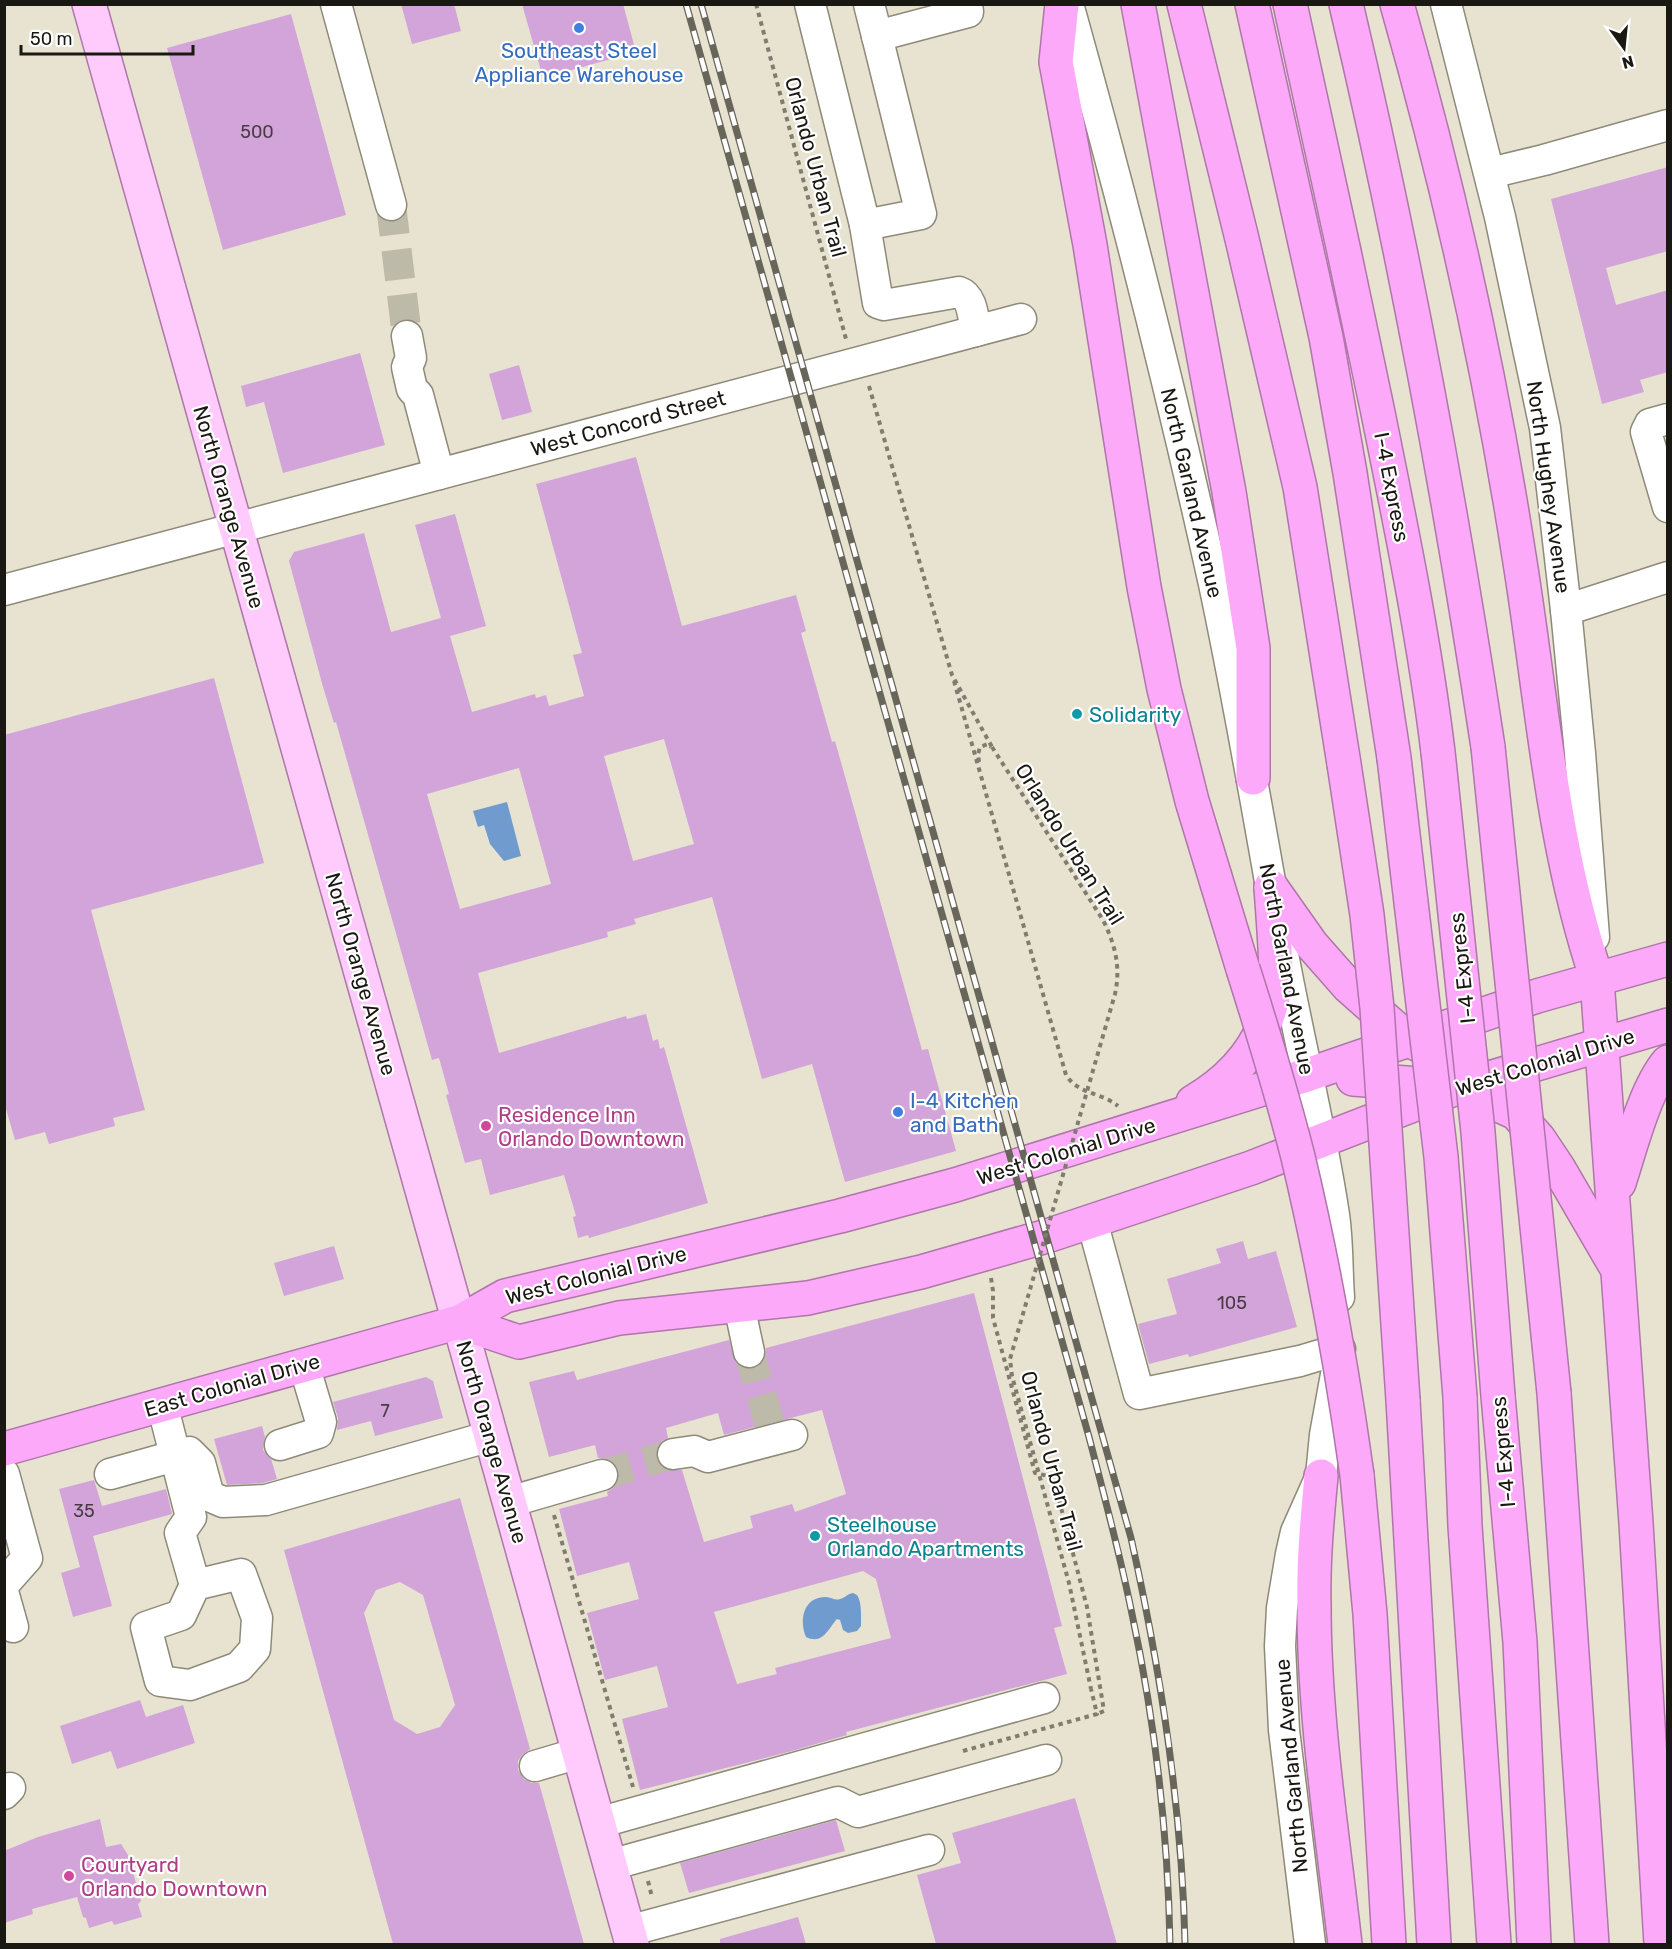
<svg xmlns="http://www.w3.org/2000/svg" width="1672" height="1949" viewBox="0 0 1672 1949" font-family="Rubik,sans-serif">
	<rect width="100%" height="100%" fill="#e7e3d0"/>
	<!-- water -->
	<g fill="#6f9bce">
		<polygon points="507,802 521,856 504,861 490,844 484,825 478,827 473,811"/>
		<path d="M853 1593 857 1595C862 1602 861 1617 861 1626L857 1631 848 1633 843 1630 840 1620 837 1619C828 1629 823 1645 806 1637 799 1620 803 1597 826 1597 831 1597 835 1601 840 1599 845 1598 847 1594 853 1593Z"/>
	</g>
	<!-- building -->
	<g fill="#d2a4d9" fill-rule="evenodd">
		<polygon points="401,4 454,4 461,31 412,44"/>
		<polygon points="522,4 623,4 636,52 543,78"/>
		<polygon points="291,14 346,215 223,250 167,48"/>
		<polygon points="1668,167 1668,251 1606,268 1616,305 1668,290 1668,372 1640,380 1644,392 1602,404 1551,199"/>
		<polygon points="360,353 385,445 283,473 264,402 246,407 241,386"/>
		<polygon points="519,365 532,412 502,420 489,374"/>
		<path d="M636 457 682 626 796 595 806 631 801 633 832 742 835 741 922 1050 928 1049 956 1151 845 1182 812 1064 762 1079 712 897 634 919 636 924 607 932 608 937 478 973 499 1053 626 1016 627 1019 646 1014 653 1041 658 1039 660 1049 664 1047 708 1203 589 1238 588 1235 578 1238 573 1217 576 1216 564 1175 490 1195 481 1159 465 1163 446 1095 449 1094 439 1058 432 1060 336 722 334 723 323 687 289 561 294 552 364 533 391 632 441 618 415 525 455 514 486 626 450 636 472 712 535 694 536 698 546 695 549 706 584 696 573 655 582 653 536 484ZM664 739 694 844 633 861 604 756ZM519 768 551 884 460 909 427 794Z"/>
		<polygon points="214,678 264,863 91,910 145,1110 113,1118 115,1126 49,1144 45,1132 15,1140 4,1102 4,735"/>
		<polygon points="1243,1241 1248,1259 1276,1251 1297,1327 1189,1357 1188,1354 1149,1364 1138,1324 1177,1314 1167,1279 1221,1263 1216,1249"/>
		<polygon points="334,1246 344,1279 284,1296 274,1263"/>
		<path d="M974 1293 1062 1626 1054 1628 1067 1674 846 1732 847 1735 792 1751 640 1790 622 1719 668 1707 657 1666 605 1680 587 1613 639 1599 629 1562 577 1576 559 1509 608 1496 607 1492 614 1487 619 1480V1471L613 1462 606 1458H598L595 1445 549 1457 529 1382 574 1371 577 1380 729 1340 736 1363 743 1368 752 1369 760 1365 765 1358 766 1348ZM822 1410 846 1494 795 1512 792 1504 750 1516 753 1528 704 1542 682 1470H666L659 1464 656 1457 657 1447 662 1441 668 1438 666 1428 718 1413 724 1435ZM863 1571 876 1579 891 1638 775 1668 777 1674 737 1684 714 1612Z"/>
		<polygon points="426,1377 433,1381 443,1418 375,1436 371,1421 337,1430 338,1418 333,1402"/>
		<polygon points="262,1426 265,1437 263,1450 271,1459 277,1479 263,1483 227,1485 214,1439"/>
		<polygon points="94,1480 102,1506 166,1489 172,1514 93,1536 112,1606 73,1617 61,1573 80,1567 59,1489"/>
		<path d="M460 1498 530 1749 522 1755 518 1761V1770L524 1779 532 1783H539L584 1944H393L284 1550ZM400 1582 423 1595 455 1705 440 1727 417 1734 394 1720 364 1613 376 1590Z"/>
		<polygon points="140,1700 146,1717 183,1705 195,1743 117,1769 111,1751 72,1764 60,1726"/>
		<polygon points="1075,1798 1117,1944 936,1944 917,1875 961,1863 952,1833"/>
		<polygon points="100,1819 106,1847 121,1844 128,1855 141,1901 138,1904 142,1917 114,1925 112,1921 89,1928 86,1918 83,1917 77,1897 32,1909 33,1914 4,1923 4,1851 38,1837"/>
		<polygon points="836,1820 845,1851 689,1893 680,1863"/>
		<polygon points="798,1917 806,1944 720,1944 720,1939"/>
	</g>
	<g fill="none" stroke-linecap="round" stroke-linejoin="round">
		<!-- minor-tunnel -->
		<g stroke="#bebaaa" stroke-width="30" stroke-dasharray="30 15" stroke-linecap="butt">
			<polyline points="391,205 407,336"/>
			<polyline points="749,1352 770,1425"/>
			<polyline points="602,1475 673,1454"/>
		</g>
		<!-- minor casing -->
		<g stroke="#8e8a79" stroke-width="33">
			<g id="minor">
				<polyline points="336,4 391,205"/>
				<polyline points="810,4 865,225 921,214 877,36 968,12 967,4"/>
				<polyline points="869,4 877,36"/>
				<path d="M1068 4C1122 197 1171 389 1214 584 1237 692 1256 801 1275 910"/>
				<polyline points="1446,4 1500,217 1545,428 1566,610 1580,753 1594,937"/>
				<polyline points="1490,173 1544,160 1668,125"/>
				<path d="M865 225 878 303 884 305 959 292C973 297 973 318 976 331"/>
				<polyline points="407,336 411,358 407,367 412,389 418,395 439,474"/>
				<polyline points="1668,419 1650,424 1646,432 1668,507"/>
				<polyline points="4,590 1021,319"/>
				<polyline points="1566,610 1668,577"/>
				<path d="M1283 954C1299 1041 1321 1128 1334 1215 1338 1242 1337 1270 1339 1297"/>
				<polyline points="1092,1221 1139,1394 1300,1361 1340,1349"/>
				<polyline points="739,1305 749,1352"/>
				<polyline points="162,1404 191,1517 180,1533 195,1585 241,1574 257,1618 255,1649 239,1667 190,1685 160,1681 146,1627 181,1615 195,1585"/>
				<polyline points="280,1445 318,1433 321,1422 304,1365"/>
				<polyline points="673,1454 694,1451 708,1457 792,1435"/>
				<polyline points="4,1474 27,1558 4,1584"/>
				<polyline points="110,1474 189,1452 200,1463 209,1496 223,1502 266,1500 491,1436"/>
				<polyline points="509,1502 602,1475"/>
				<polyline points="4,1595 13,1627"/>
				<polyline points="535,1766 579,1753"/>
				<polyline points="4,1794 10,1788"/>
				<polyline points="598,1823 1044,1698"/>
				<polyline points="610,1865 838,1802 858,1812 1046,1760"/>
				<polyline points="628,1931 929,1850"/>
				<polyline points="1310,1944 1284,1730 1280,1646 1282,1608 1291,1554 1296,1532 1321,1476 1325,1435 1337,1369"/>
			</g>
		</g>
		<!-- major casing -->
		<g stroke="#ae76a9" stroke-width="36">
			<polyline id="major" points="89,4 477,1386 632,1944"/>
		</g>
		<!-- highway casing -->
		<g stroke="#ae76a9" stroke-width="36">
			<g id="highway">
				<polyline points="1062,4 1056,62 1090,245 1144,587 1164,689 1192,801 1243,969"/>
				<polyline points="1138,4 1229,492 1253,648 1253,778"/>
				<polyline points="1184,4 1242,239 1300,487 1344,764"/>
				<polyline points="1252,4 1326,337 1350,473 1394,758"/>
				<path d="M1290 4C1320 139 1349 273 1377 408 1400 522 1424 637 1438 752"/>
				<path d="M1346 4C1404 250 1450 497 1488 747"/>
				<path d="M1397 4C1449 186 1490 370 1519 556 1542 697 1551 843 1597 979L1636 1523 1661 1944"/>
				<polyline points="1271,887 1312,945 1349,987 1409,1040 1486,1079"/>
				<polyline points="1353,1079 1459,1087 1516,1113 1539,1139 1559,1169 1615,1265"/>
				<path d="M1193 1102C1229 1081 1256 1053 1269 1012 1272 1002 1275 991 1276 980 1276 950 1273 918 1271 887"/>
				<path d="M1619 1183C1630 1149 1645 1089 1668 1062"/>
				<polyline points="459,1322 519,1342 619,1318 808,1298 921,1272 1047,1236 1251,1168 1459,1087 1668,1025"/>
				<polyline points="1554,1393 1592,1944"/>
				<polyline points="1498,1396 1520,1642 1534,1944"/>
				<polyline points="1460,1397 1465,1526 1494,1944"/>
				<polyline points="1403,1400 1434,1944"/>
				<polyline points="4,1449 459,1322 505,1296 840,1216 955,1185 1307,1075 1537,996 1668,959"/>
				<polyline points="1357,1475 1370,1614 1389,1944"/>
				<path d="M1321 1476C1317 1519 1313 1561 1314 1604 1314 1718 1332 1831 1345 1944"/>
			</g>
		</g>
		<!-- path -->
		<g stroke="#807d70" stroke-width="4" stroke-dasharray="4.5 4.5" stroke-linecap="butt">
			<polyline points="756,4 846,339"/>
			<polyline points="869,386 952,675 992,747"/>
			<path d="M954 681 1066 1075C1079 1095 1101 1092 1118 1106"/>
			<polyline points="979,762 978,754 980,747 988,744 991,747"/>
			<polyline points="991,1278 993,1291 993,1318 1035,1473 1053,1477 1087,1607 1104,1711 1097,1714"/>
			<polyline points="554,1515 633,1787"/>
			<polyline points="963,1751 1097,1714 1091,1689"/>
			<polyline points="648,1881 652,1897"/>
		</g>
		<!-- minor -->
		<use href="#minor" stroke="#fff" stroke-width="30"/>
		<!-- major -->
		<use href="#major" stroke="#fecbfc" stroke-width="33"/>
		<!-- highway -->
		<use href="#highway" stroke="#fda9fa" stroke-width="33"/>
		<!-- rail casing -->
		<g stroke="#68655a" stroke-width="7">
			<g id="rail">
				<path d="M686 4 1089 1437C1104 1495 1120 1554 1132 1614 1155 1722 1168 1834 1170 1944"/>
				<path d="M701 4 1131 1538C1161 1672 1182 1807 1185 1944"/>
			</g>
		</g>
		<!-- rail -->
		<use href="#rail" stroke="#fff" stroke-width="4.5" stroke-dasharray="14" stroke-linecap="butt"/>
		<!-- highway-bridge casing -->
		<g stroke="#ae76a9" stroke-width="36" stroke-linecap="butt">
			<g id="highway-bridge">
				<polyline points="1488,747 1554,1393"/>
				<polyline points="1438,752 1478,1132 1498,1396"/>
				<polyline points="1394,758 1441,1157 1460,1397"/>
				<polyline points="1344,764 1367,915 1377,1008 1403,1400"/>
				<path d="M1243 969C1263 1032 1282 1094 1298 1157 1323 1262 1342 1368 1357 1475"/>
			</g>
		</g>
		<!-- path-bridge -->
		<path stroke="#807d70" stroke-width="4" stroke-dasharray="4.5 4.5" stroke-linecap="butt" d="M992 747 1103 920C1115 944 1121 967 1115 994L1010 1359 1012 1376 1069 1583 1091 1689"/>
		<!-- highway-bridge -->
		<use href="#highway-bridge" stroke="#fda9fa" stroke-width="33"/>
	</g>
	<!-- markers -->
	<g fill="#3f7fe0" stroke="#fff" stroke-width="2">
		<circle cx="579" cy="28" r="6"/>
		<circle cx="898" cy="1112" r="6"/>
	</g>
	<g fill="#0f9aa8" stroke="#fff" stroke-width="2">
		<circle cx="1077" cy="714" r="6"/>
		<circle cx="815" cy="1536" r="6"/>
	</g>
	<g fill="#d1479c" stroke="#fff" stroke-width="2">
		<circle cx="486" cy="1126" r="6"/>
		<circle cx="69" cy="1876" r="6"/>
	</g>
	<g text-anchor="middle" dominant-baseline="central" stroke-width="4.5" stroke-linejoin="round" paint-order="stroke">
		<!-- number labels -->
		<g font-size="18" fill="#483b44">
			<text x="257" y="132">500</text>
			<text x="1232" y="1303">105</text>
			<text x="385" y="1411">7</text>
			<text x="84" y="1511">35</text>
		</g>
		<!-- shop labels -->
		<g font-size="21" fill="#366cbe" stroke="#fff">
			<text x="579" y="50">Southeast Steel<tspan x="579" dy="24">Appliance Warehouse</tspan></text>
			<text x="910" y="1100" text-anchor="start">I-4 Kitchen<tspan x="910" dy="24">and Bath</tspan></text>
		</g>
		<!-- street labels -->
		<g font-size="21" fill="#1a1812" stroke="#fff">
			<text transform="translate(816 167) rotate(75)">Orlando Urban Trail</text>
			<text transform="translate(628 423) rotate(-15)">West Concord Street</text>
			<text transform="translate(1392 487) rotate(79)">I-4 Express</text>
			<text transform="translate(1549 487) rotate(82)">North Hughey Avenue</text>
			<text transform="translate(1192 493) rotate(77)">North Garland Avenue</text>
			<text transform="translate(229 507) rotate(74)">North Orange Avenue</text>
			<text transform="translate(1070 844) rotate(58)">Orlando Urban Trail</text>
			<text transform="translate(1462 968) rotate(-96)">I-4 Express</text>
			<text transform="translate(1287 969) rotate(79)">North Garland Avenue</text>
			<text transform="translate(361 974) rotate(74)">North Orange Avenue</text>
			<text transform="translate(1545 1062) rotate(-17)">West Colonial Drive</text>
			<text transform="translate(1066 1151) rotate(-17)">West Colonial Drive</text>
			<text transform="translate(596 1275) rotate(-14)">West Colonial Drive</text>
			<text transform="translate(232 1385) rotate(-16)">East Colonial Drive</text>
			<text transform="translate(492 1442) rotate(74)">North Orange Avenue</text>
			<text transform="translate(1503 1452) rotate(-95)">I-4 Express</text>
			<text transform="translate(1052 1461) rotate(75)">Orlando Urban Trail</text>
			<text transform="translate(1291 1766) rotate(-95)">North Garland Avenue</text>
		</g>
		<!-- culture labels -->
		<g font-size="21" fill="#0d838f" stroke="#fff" text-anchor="start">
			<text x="1089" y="714">Solidarity</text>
			<text x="827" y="1524">Steelhouse<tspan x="827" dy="24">Orlando Apartments</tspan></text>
		</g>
		<!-- hotel labels -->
		<g font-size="21" fill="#b23c85" stroke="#fff" text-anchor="start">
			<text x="498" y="1114">Residence Inn<tspan x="498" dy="24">Orlando Downtown</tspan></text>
			<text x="81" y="1864">Courtyard<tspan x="81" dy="24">Orlando Downtown</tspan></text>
		</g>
	</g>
	<!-- border -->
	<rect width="1672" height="1949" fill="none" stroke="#1a1812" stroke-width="12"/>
	<!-- north arrow -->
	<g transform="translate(1624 48) rotate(165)" stroke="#ffffff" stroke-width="4.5" paint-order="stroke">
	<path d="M0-4.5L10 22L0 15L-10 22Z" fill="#1a1812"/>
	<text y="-9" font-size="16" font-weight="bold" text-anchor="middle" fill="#1a1812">N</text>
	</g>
	<!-- scale -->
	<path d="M21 45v9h172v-9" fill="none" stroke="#1a1812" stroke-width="3"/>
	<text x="30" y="45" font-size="18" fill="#1a1812" stroke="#ffffff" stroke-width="4.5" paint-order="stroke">50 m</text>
</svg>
